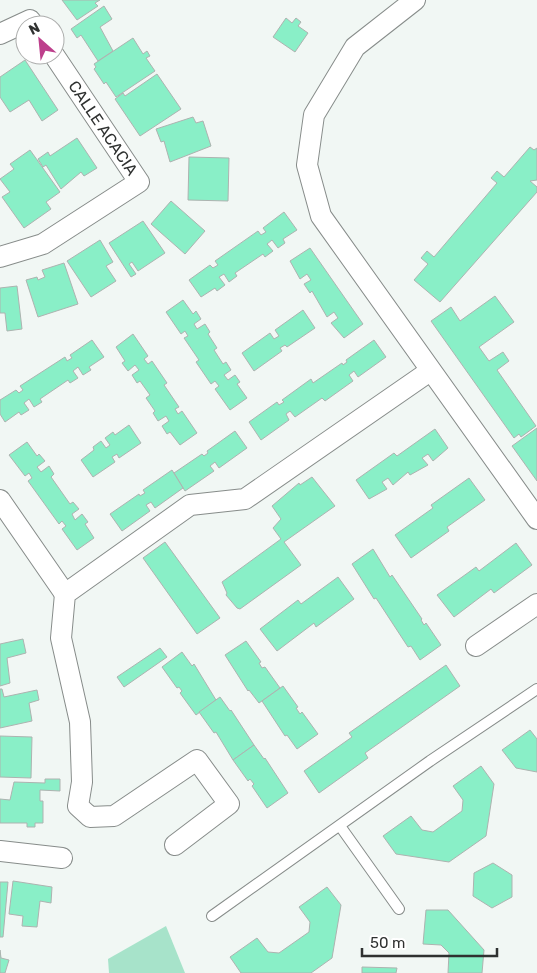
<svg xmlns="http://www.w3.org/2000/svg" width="537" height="973" viewBox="0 0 537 973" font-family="Rubik,sans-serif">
	<rect width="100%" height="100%" fill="#f1f7f4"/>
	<!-- green -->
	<polygon fill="#a7e3ca" points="166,926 185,973 109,973 108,959"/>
	<!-- building -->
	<g fill="#89efc7" stroke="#adb3b0">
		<polygon points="62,0 100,0 95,3 98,6 77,20"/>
		<polygon points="104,6 112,19 100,27 113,51 98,61 81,35 77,38 71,29"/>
		<polygon points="286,18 292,23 296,18 301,22 298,26 308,33 295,52 273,37"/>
		<polygon points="133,38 143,54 147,51 150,56 146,58 155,71 116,97 106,82 104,84 94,69 96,67 94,64"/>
		<polygon points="25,60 58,110 42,121 29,100 10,112 0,97 0,77"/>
		<polygon points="157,74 181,109 140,136 115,99 123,93 125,96"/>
		<polygon points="193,117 196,123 203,121 211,146 170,162 164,141 161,142 156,129"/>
		<polygon points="77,138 97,168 84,176 81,172 61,189 46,165 43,167 38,159 48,152 50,156"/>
		<polygon points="530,147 534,150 537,148 537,180 530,181 537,187 537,192 440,302 414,280 428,264 421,258 427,251 434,257 497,183 491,178 497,171 504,177"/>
		<polygon points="30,150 60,192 46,202 51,209 24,228 2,197 10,192 0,179 14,169 10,164"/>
		<polygon points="189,157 229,158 228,201 188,200"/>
		<polygon points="171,201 205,231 185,254 151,224"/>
		<polygon points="284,212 297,230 283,239 285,243 278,248 272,240 267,244 273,251 265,257 263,254 235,273 237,276 229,282 224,274 219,277 225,285 217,291 215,288 201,297 189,280 210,265 213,268 218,265 215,261 258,231 261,235 266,232 263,228"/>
		<polygon points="143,221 165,253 138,271 132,262 129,264 136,274 131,277 109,243"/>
		<polygon points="100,240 113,262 106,266 116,281 91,297 67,261"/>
		<polygon points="310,248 363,324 344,338 331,323 338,318 334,312 327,317 312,291 310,293 304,284 311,280 307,274 300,279 290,261"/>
		<polygon points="64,263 78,304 38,317 26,280 37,277 38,280 45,277 42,270"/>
		<polygon points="17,286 22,329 7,331 5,313 0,313 0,288"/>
		<polygon points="495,296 514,322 479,347 489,361 503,352 509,361 497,370 536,426 521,437 519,434 514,438 431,321 451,307 460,321"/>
		<polygon points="183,300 193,314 196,311 201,319 194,324 197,329 205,324 210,332 208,334 217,348 214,350 223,364 226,362 231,370 224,375 228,380 235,375 240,382 237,384 247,398 230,410 215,389 219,386 215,381 211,384 196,362 199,360 184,338 188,336 185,331 181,334 166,312"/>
		<polygon points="303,310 315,328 287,347 285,345 280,348 282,351 254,371 242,353 270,333 274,339 279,336 275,330"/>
		<polygon points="133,334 148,356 144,359 148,364 152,361 167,383 164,385 179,407 175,409 178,414 182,411 197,433 180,445 170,432 167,434 162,426 169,421 166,416 158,421 153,413 155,411 146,398 150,395 140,381 137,383 132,375 139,370 135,365 128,371 122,363 125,361 116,347"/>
		<polygon points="92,340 104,357 89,367 91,370 83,375 78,367 73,371 78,378 70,383 68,380 40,399 42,402 34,407 29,399 24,403 29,410 21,415 19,412 5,422 0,414 0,400 16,390 19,393 23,390 20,386 65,357 67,361 72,358 70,355"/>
		<polygon points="374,340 386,357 358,377 354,371 349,375 353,381 325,401 322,398 295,417 290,411 286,414 289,420 261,440 249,422 277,402 279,405 284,402 282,400 311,379 313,383 342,363 343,365 347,362 346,360"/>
		<polygon points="129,425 141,443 119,458 117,454 112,457 115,462 93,477 81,460 94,450 93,447 101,441 106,448 110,445 105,438 113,432 115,435"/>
		<polygon points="537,428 537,481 512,446"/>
		<polygon points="435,429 448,448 433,461 428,454 422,458 428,465 410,475 408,472 393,485 388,478 382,482 387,489 369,499 356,480 394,453 397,456"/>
		<polygon points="235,431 247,448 219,468 215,462 210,466 214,471 185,491 174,473 202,454 204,456 208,453 207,451"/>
		<polygon points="27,442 37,456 39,454 45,461 37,467 41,472 49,466 54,474 51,477 70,504 73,502 79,509 72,514 75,520 82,514 88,522 85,524 94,538 77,550 62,529 66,526 62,521 59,524 28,481 32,478 29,473 25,476 9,455"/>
		<polygon points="172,470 183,488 155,508 151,502 146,505 150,511 122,531 110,514 139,494 140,496 145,493 143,490"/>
		<polygon points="312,477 335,506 284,542 301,565 240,609 237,608 226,595 227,593 222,582 281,539 273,528 281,519 272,506 299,483 300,485"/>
		<polygon points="469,478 485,500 447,527 449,531 411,558 395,535 433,508 431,505"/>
		<polygon points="165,542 220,618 197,634 143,558"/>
		<polygon points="516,543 532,565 494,593 491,589 454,617 437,595 476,567 479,571"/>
		<polygon points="373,549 387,572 390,577 392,575 422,619 421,620 424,625 426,623 441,645 420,660 411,646 408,647 376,598 374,599 352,564"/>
		<polygon points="338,577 354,599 316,627 314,623 277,651 260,629 298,600 301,604"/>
		<polygon points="23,639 26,653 7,658 10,683 0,686 0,644"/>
		<polygon points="246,641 261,662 259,663 262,668 265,667 280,688 259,703 249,690 248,691 225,655"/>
		<polygon points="160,648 167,657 124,687 117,677"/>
		<polygon points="182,652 192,666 194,664 216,700 196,715 180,693 182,691 179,687 177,688 162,667"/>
		<polygon points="446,665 460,686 365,753 368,758 319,793 304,771 352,737 349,733"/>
		<polygon points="283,686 298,707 296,708 300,714 302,712 318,734 297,749 287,735 285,736 262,701"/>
		<polygon points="0,689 2,689 4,697 37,690 39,700 29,703 32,721 0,728"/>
		<polygon points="220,697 230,711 231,710 254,745 233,760 216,732 214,733 199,712"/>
		<polygon points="530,730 537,739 537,772 516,768 502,750"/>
		<polygon points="0,736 32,737 31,778 0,777"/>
		<polygon points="254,745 264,759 265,758 288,793 267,808 252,786 254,784 250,779 248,781 233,760"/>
		<polygon points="481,766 494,784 486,836 449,862 396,854 383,836 411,816 422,830 433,832 462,811 463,800 453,786"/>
		<polygon points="45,779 60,779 60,791 40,790 40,801 43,801 43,823 35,823 35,827 27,827 27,823 0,823 0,799 10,800 14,782 45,783"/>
		<polygon points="493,863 512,875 512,897 492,908 473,896 474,873"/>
		<polygon points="13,881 52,887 51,903 40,901 37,927 22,926 23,916 9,914"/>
		<polygon points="0,882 8,882 3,937 0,937"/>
		<polygon points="327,887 341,905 332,958 311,973 241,973 230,957 257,938 268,952 279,953 309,932 310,922 299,907"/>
		<polygon points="426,910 448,910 484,950 482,973 448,973 449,953 441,945 423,944"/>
		<polygon points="0,950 1,958 9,960 5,973 0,973"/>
		<polygon points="362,967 397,968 396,973 362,973"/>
	</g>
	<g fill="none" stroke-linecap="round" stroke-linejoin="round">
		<!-- lane casing -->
		<g stroke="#878c8a" stroke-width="12">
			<g id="lane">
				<polyline points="340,826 399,909"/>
				<polyline points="212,916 430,761 537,689"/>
			</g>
		</g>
		<!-- street casing -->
		<g stroke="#878c8a" stroke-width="22">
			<g id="street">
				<polyline points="415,0 355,47 314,115 307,165 321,216 537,519"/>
				<polyline points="0,34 30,20 33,25"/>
				<polyline points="0,257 43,244 139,182 54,55"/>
				<polyline points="0,500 65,594"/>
				<polyline points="476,646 537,604"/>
				<polyline points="175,845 229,804 197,760 114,816 90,817 78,806 82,782 80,722 61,638 65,594 190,505 245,499 430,371"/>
				<polyline points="0,851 62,858"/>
			</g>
		</g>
		<!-- lane -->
		<use href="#lane" stroke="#fff" stroke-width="10"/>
		<!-- street -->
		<use href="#street" stroke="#fff" stroke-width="20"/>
	</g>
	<g text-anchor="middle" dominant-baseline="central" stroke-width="4" stroke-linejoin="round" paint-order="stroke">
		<!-- street labels -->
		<g font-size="16" fill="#2f3130" stroke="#fff">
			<text transform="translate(103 128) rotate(56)">CALLE ACACIA</text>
		</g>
	</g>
	<!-- north arrow -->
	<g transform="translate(40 40) rotate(333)"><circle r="24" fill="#ffffff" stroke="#acadac"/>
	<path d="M0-4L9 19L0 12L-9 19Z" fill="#bd3f8c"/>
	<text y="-8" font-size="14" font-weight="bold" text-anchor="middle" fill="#2f3130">N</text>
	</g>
	<!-- scale -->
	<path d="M362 948v8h135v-8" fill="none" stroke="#2f3130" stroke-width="2.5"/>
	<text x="370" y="948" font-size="15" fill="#2f3130" stroke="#ffffff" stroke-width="4" paint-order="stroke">50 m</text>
</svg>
